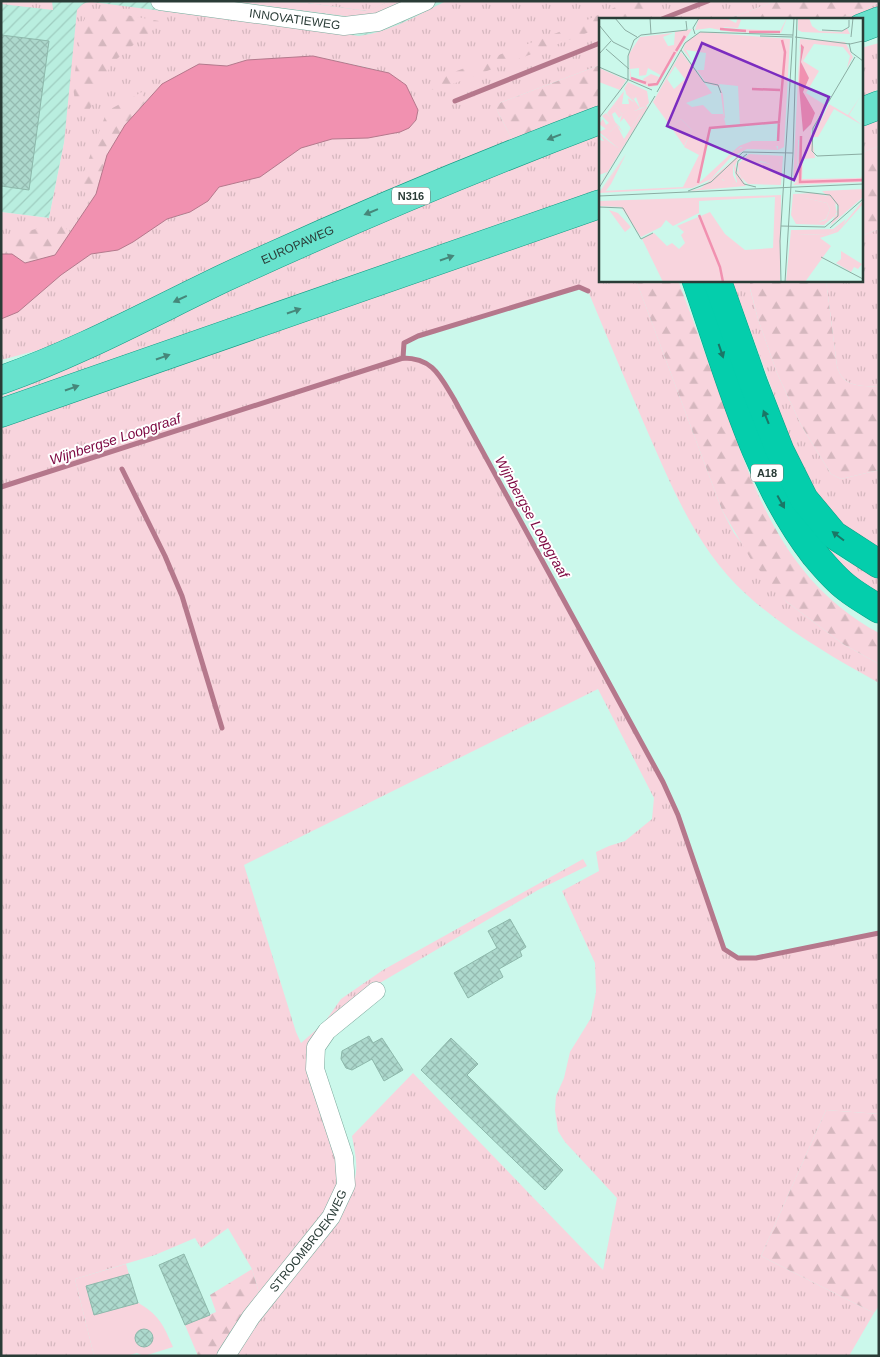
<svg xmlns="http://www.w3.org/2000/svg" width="880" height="1357" viewBox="0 0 880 1357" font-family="Helvetica,sans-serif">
	<defs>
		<pattern id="industrial-furrows" width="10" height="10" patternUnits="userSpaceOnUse" patternTransform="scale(1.25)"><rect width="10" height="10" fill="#b9eedf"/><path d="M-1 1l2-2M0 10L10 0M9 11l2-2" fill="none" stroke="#9fcdc0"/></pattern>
		<pattern id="grass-tufts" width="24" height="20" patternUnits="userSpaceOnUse" patternTransform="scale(1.25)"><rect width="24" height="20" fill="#f8d4dd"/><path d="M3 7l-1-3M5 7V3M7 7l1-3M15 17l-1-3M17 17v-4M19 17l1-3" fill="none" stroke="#d5b7be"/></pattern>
		<pattern id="forest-firs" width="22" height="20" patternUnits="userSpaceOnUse" patternTransform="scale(1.25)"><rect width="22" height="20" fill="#f8d4dd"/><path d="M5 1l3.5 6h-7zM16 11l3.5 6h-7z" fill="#d5b7be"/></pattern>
		<pattern id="building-cross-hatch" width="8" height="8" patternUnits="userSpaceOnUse" patternTransform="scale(1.25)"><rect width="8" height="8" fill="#add9cd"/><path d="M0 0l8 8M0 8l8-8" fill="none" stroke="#95bbb1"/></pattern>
	</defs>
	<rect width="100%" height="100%" fill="#cbf8eb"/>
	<!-- industrial -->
	<polygon fill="url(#industrial-furrows)" points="1,1 719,1 600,19 373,57 94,20 64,143 49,218 1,212"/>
	<!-- grass -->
	<g fill="url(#grass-tufts)">
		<polygon points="1,1 52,1 53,10 1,4"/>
		<polygon points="292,1 390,1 368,11"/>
		<path d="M446 1H776L728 19H600V65L502 102 497 105 498 112 514 143 65 343 1 360V319L18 312 61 275 91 254 118 250 167 219 183 215 208 201 218 187 260 177 301 148 332 139 368 138 409 128 416 120 418 110 389 73 365 67 313 56 247 60 227 66 198 64 148 99 125 125 96 194 55 255 1 254V212L49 218 64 143 77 10C82 4 85 2 92 2L359 36C390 32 418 15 446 1Z"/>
		<path d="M879 3V7C866 17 854 19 838 19Z"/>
		<polygon points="879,43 879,89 861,97 861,48"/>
		<polygon points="879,116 879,146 861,153 861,121"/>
		<polygon points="600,133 600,194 1,402 1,397 301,252"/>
		<path d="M600 215V280H636L722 510 734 533 787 602 843 644 879 664V683C832 657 787 631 747 595 699 552 674 492 649 435 628 387 608 339 588 291L579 287 418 336 404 343 403 357C407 358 411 357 415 358 434 361 445 384 454 399L663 782 678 815 724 949 738 958H756L879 934V1114L826 1110 761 1256 874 1313 849 1356H229L347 1199C360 1174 357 1163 352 1136L413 1073 603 1270 617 1198 565 1142 558 1131 555 1110 556 1096 564 1078 570 1052 591 1018 596 992 595 963 562 891 599 871 596 852 609 846 625 841 652 819 654 798 598 689 244 865 296 1032 301 1043 324 1023 341 999 383 970 583 859 587 866 538 890 356 997 318 1040 343 1164 329 1216 259 1293 252 1269 228 1228 201 1248 195 1238 155 1255 75 1279 94 1356H1V426Z"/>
		<path d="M879 229V387C859 385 843 388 837 366L826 280H861V236Z"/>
		<polygon points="732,280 750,280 750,289 758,319 777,373 801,425 831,474 841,479 879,470 879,548 848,532 820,503 800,466"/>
		<polygon points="808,533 845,561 879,576 879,602"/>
	</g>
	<!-- forest -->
	<g fill="url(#forest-firs)">
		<path d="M629 1H651L652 5C640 19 617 19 600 19V28L437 90 430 89 433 80 567 29Z"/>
		<polygon points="776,1 879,1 879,3 838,19 728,19"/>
		<polygon points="110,12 159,21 152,31 138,41 111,64 98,95 88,112 77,115 73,87 81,27 87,14"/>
		<polygon points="600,65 600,108 514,143 498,112 496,105 502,102"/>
		<path d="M142 92 145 102C131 119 117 135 108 154 99 173 101 187 88 205L82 177 107 111Z"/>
		<polygon points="879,146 879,229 861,236 861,153"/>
		<polygon points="58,222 70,232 55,255 24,263 12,254 1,254 1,234 16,235"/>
		<path d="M636 280H678C694 322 709 365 725 408 757 499 788 584 879 633V664L843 644 787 602 753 563 722 510Z"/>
		<path d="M750 280H826L837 366C843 388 859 385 879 387V470L841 479 831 474 801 425 777 373 758 319 750 288Z"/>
		<polygon points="826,1110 879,1114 879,1306 874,1313 761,1256"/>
		<polygon points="252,1269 259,1293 218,1356 198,1356 185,1325 216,1312 210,1295"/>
	</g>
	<!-- garden -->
	<g fill="#f8d4dd">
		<polygon points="230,1 292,1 367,11 390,1 405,1 383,12 360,18"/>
		<path d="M126 1264 137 1302C159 1315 163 1324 173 1347L144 1356 137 1353 126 1356H94L75 1279Z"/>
	</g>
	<!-- water -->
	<polygon fill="#f191b0" stroke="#b5788c" points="313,56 389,73 406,85 418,110 416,120 409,128 400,132 368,138 332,139 301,148 260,177 219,187 208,201 190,212 167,219 133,242 118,250 91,254 61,275 18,312 1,319 1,254 12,254 25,263 55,255 96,194 107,155 125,125 162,84 199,64 227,66 247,60"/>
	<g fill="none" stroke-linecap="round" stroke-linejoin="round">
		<!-- stream -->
		<g stroke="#b5788c" stroke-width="5">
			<polyline points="662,19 708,1"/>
			<polyline points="455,101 600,43"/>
			<polyline points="403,358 404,343 418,336 579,287 588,291"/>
			<polyline points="122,469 165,556 182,596 222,728"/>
			<path d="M1 487 403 358C433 358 440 376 454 399L663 782 678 815 724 949 738 958H756L879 933"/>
		</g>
	</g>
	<!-- building -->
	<g fill="url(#building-cross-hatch)" stroke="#8db8ab">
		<polygon points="1,35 49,41 29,190 1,186"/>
		<polygon points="510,919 526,947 520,951 522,956 499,969 503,977 468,998 454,973 497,948 488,931"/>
		<polygon points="369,1036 373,1043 382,1038 403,1070 384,1081 372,1059 352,1070 346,1068 341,1059 342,1051"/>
		<polygon points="451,1038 478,1064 467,1075 563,1170 545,1190 421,1070"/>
		<polygon points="184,1254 210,1315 185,1325 159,1265"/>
		<polygon points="129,1274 138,1303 94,1315 86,1286"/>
		<circle cx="144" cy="1338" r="9"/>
	</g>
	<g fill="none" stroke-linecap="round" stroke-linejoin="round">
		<!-- street casing -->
		<g stroke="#7ea99d" stroke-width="19">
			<g id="street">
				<path id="s1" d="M160 1 344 26 378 22 426 1"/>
				<path id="s2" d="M226 1356 251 1317 331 1217 346 1185 344 1157 315 1069 316 1047 327 1031 376 991"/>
			</g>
		</g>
		<!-- primary casing -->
		<g stroke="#119b83" stroke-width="29">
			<g id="primary">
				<polyline points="861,28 879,21"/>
				<polyline points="861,112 879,105"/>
				<path id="s3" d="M1 380C78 353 151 313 224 278 348 221 473 168 600 120"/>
				<polyline points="1,413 600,204"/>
			</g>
		</g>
		<!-- highway casing -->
		<g stroke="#119b83" stroke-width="29">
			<g id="highway">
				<path d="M696 280C728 371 755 478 815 555 825 567 835 579 847 588 857 596 868 602 879 609"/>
				<polyline points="717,280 753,382 780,451 804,499 834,535 879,564"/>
			</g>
		</g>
		<!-- street -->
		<use href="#street" stroke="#fff" stroke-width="18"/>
		<!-- primary -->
		<use href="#primary" stroke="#68e2cd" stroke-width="28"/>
		<!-- highway -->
		<use href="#highway" stroke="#04ceac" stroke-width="28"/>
	</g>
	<!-- one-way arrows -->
	<defs><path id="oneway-solid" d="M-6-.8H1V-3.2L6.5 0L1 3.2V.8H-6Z" transform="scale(1.25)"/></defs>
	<g fill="#46877a">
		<use href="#oneway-solid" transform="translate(554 137) rotate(159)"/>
		<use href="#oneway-solid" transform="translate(371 212) rotate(158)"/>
		<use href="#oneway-solid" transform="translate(447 258) rotate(-19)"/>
		<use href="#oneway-solid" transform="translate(180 299) rotate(155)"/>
		<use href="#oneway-solid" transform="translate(294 311) rotate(-19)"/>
		<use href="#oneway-solid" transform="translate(163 357) rotate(-19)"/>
		<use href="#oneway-solid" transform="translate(72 388) rotate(-19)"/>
	</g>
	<g fill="#1b7666">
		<use href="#oneway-solid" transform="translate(721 351) rotate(71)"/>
		<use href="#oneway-solid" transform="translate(766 417) rotate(-112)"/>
		<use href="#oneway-solid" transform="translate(781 502) rotate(61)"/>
		<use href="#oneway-solid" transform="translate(838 536) rotate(-143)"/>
	</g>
	<g text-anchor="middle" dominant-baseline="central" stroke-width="4" stroke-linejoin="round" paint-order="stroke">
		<!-- shield labels -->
		<g fill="#fff" stroke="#6a7673" stroke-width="1">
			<rect x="392" y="187.5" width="38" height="17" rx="4"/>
			<rect x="751" y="464.5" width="32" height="17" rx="4"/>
		</g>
		<g font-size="11" font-weight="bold" fill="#2a3c37">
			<text x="411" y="196">N316</text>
			<text x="767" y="473">A18</text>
		</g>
		<!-- street labels -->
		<g font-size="12" fill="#2a3c37" stroke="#fff">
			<text stroke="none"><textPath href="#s1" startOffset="136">INNOVATIEWEG</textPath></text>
			<text stroke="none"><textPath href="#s3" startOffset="326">EUROPAWEG</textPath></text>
			<text stroke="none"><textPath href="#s2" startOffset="142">STROOMBROEKWEG</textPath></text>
		</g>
		<!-- water labels -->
		<g font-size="14" font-style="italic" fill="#7d0741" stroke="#fff">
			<text transform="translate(115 439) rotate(-18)">Wijnbergse Loopgraaf</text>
			<text transform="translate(532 517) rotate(61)">Wijnbergse Loopgraaf</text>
		</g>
	</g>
	<!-- overview -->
	<g transform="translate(599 18)">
		<rect width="264" height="264" fill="#cbf8eb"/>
		<path d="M100 0H127L125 10 181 13 188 0 182 15 132 14 111 10 96 12ZM199 0H210L213 8 220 13 243 14 248 10 251 16 203 14 199 12ZM93 11 57 68 51 69 31 61 30 36 41 19 74 15 64 19 69 28 75 27 76 14ZM40 50V58L47 57 49 50 63 58 56 68H52L49 66 57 65 60 59 52 56 44 61 47 66 32 59 31 51ZM102 14 191 21 185 129 179 132V128L142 129 130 138 131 140 112 161 93 170 0 175 27 135 3 173 84 169 100 137 85 129 93 112 82 101 72 109 54 84 82 34 113 75 87 85 93 89 104 87 113 96H124L127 108 129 109 141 108 139 68 120 66 124 77 126 100H125L121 69 107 65 98 52H105L107 35 87 32 93 43 84 32 87 24ZM76 48 86 61 75 71 68 61ZM181 103 179 123H153L140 128 100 165 111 110ZM201 21 246 24 254 39 248 50 251 38 244 29 215 26 204 43 220 53 207 75 226 87 212 113 216 140 204 141 203 161 262 160 264 156V164L194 167 198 163 200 122H196ZM200 29H205L202 44 210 60 204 74 214 98 212 106 204 114ZM0 50 27 62 21 72 0 64ZM29 64 48 73 50 85 47 88 49 89 3 163 0 167 8 154 0 157V132L19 130 0 114 8 110 11 114 18 107 25 121 46 89 41 90 37 79 35 81 25 71ZM261 79 250 97 263 107 235 91 219 119H214L230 86 249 97ZM141 136 136 148 147 168 91 173 102 170ZM134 146 138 164 136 166 123 162ZM150 136 184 138 182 167 149 166 140 157 139 146ZM164 137 181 144 173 162 172 146 160 144ZM264 171V179L231 208 240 189 223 173ZM215 175 228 178 236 185 238 196 225 207 197 206 192 197 194 176ZM206 180 228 185 231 191 227 202 220 204 198 202ZM182 177 181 264H64L43 221 55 215 68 228 73 225 80 231 86 225 82 217 85 214 78 208 111 194 126 216 146 232 174 230 176 179 100 183V195L74 208 67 202 62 209 42 219 22 189 0 188V183ZM264 182V186L239 214 221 220 232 228 206 264H187L192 212H197L198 217 230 216 244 207ZM10 192 19 195 32 209 26 214ZM242 233 263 246 259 251 255 249 252 254 237 245 242 241Z" fill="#f8d4dd" fill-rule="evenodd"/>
		<path d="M15 86 23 96 33 88 36 93 46 89 32 110 23 97 20 100 16 94 13 96 17 107 8 95ZM82 101 93 112 85 128 72 109ZM199 121 198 163 194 164 196 122ZM147 127 177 128 179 132 148 131 131 140 129 138ZM27 136 12 166 6 174 3 173ZM164 137 181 142 179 163 173 162 172 146 161 143 156 151 150 148 151 139ZM134 146V157L138 166 128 165 122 160ZM245 177 255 183 244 196 242 180ZM179 179 182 180 180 222 177 221ZM206 180 228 185 231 191 227 201 217 205 198 202 195 187ZM247 201 244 207 230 216 197 217V212L234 211Z" fill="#f8d4dd"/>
		<path d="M127 0 137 5 139 0 142 2 139 10 124 9ZM26 69 41 90 36 93 33 89 23 96 33 108 27 119 32 109 25 100 21 104 23 96 15 86 25 73 23 86H30L29 80 36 85 27 76ZM7 95 20 108 24 115 18 107 11 114 0 106 4 101 7 107 10 105 3 98ZM0 116 19 130 13 139 0 132V122L5 123Z" fill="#f8d4dd"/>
		<path d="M202 26 205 29 202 44 210 60 204 74 216 95 212 106 204 114 200 68Z" fill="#f191b0"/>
		<path fill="none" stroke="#f191b0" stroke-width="2.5" d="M121 11 147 13M150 14H181M77 33 86 18M32 60 47 65M49 67 58 66 76 34M153 71 181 72M202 118 201 164 264 162M179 123 180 103M99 165 111 110 180 104 186 34 183 22M100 197 121 249 124 264"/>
		<path fill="none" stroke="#8bada3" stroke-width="1" d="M16 0 26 12 38 19M51 0 52 16M0 7 14 24 30 32M223 12 243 13 250 9V2M96 16 94 10 100 0M161 18 193 19M196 19 251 26 264 23M252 19 254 0M250 25 252 34 264 43M7 31 30 51M82 32 105 64 119 67 122 75M0 36 12 23M256 39 214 110 213 133 218 138 264 136M0 49 53 72M58 74 86 25 101 14 194 17M0 100 29 62V38L35 22 42 17 88 12 87 3M264 108V131M148 136 139 143 137 155 145 166 157 169M0 170 56 78M89 173 112 164 144 134 194 135M0 178 264 166M0 189 24 190 42 221 54 215M182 208 226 209 239 198V187L231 177 196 173M231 210 264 181M222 239 264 261M182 264 181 223 195 0M186 264 194 135 198 0"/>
		<path fill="#7b2cbf" fill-opacity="0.15" stroke="#7b2cbf" stroke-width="2.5" d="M103 25 230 79 195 162 68 108Z"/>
		<rect width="264" height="264" fill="none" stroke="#2a3c37" stroke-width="2.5"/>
	</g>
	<!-- border -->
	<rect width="880" height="1357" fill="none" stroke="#2a3c37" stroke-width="5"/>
</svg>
